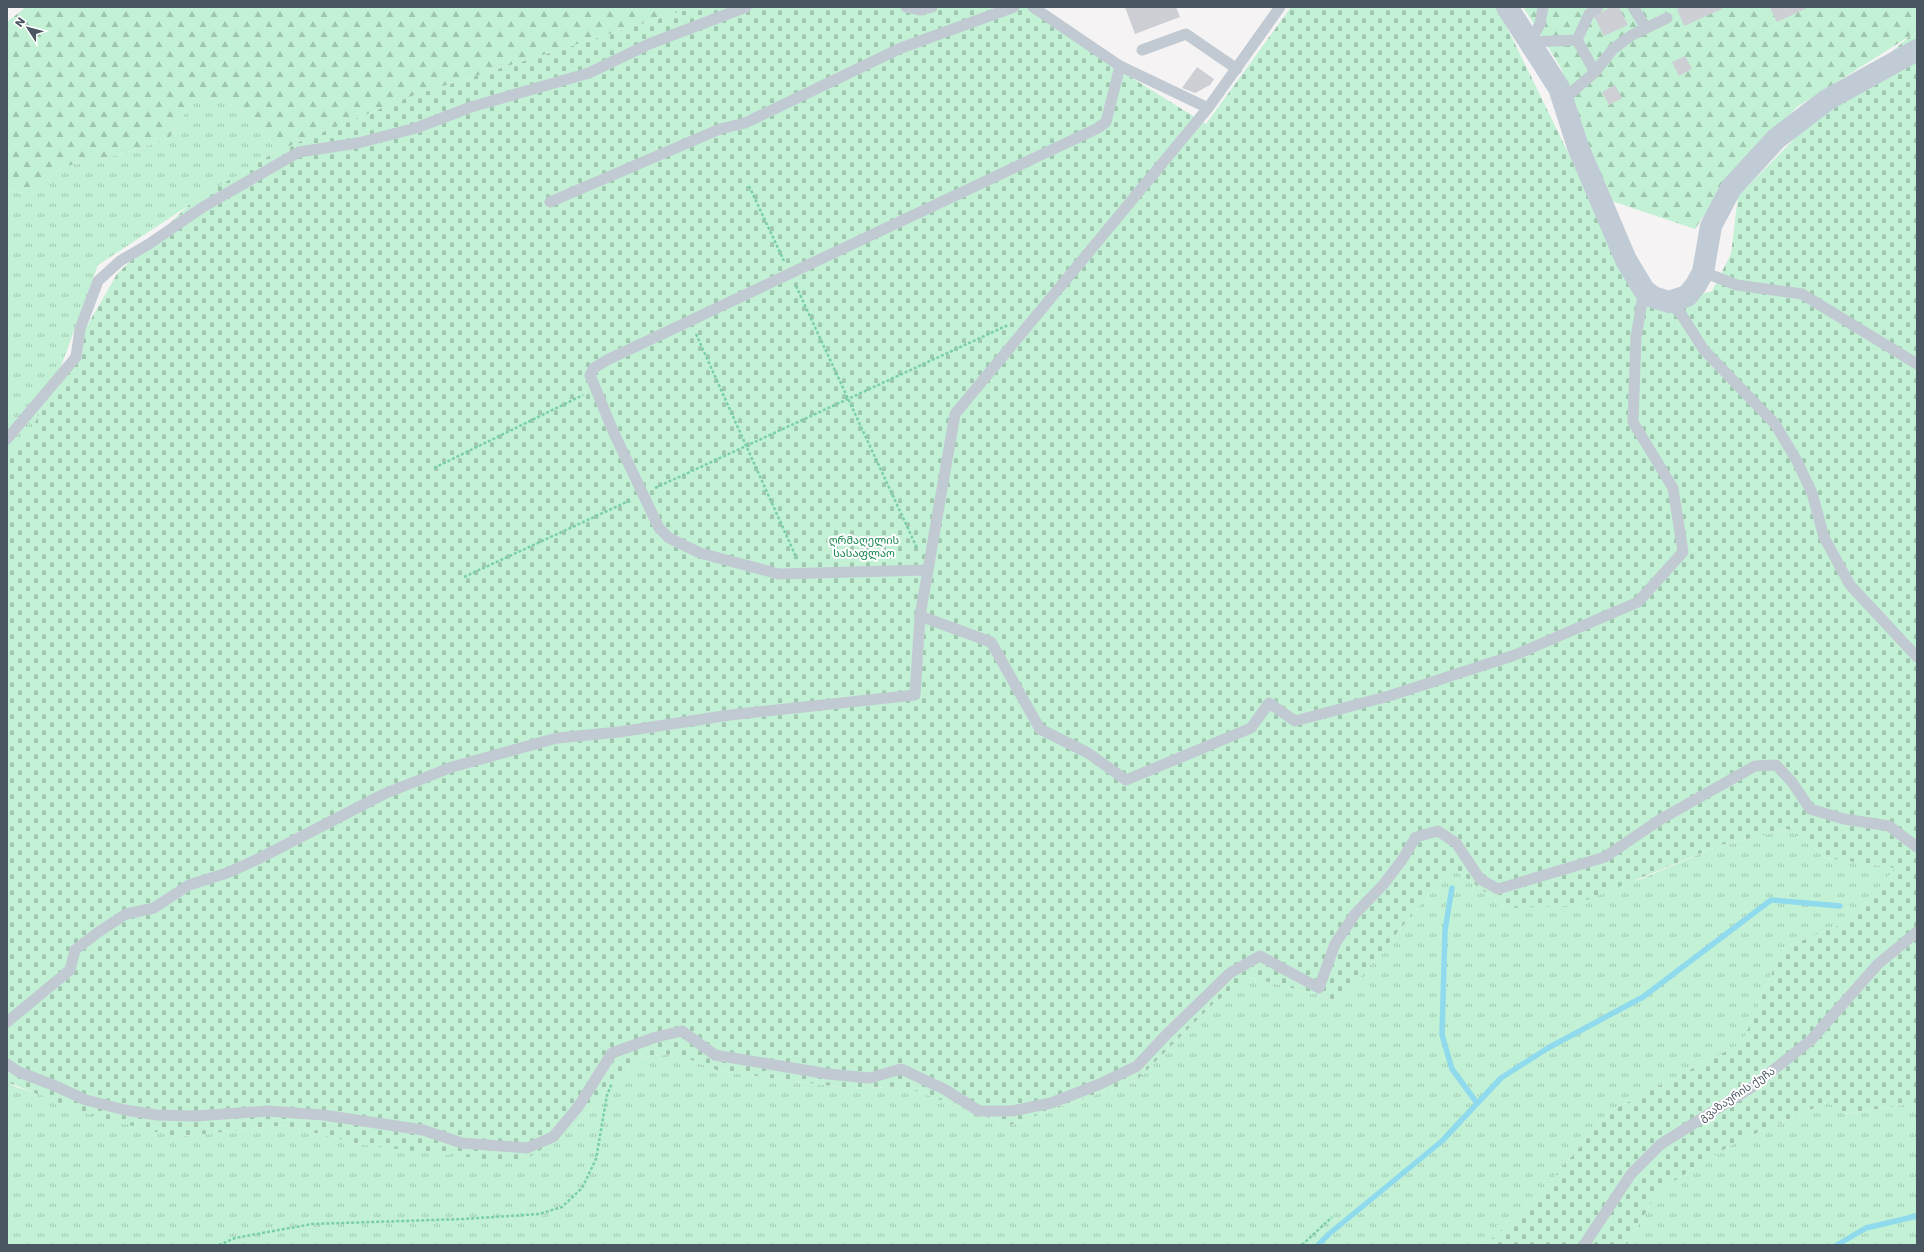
<svg xmlns="http://www.w3.org/2000/svg" width="1924" height="1252" viewBox="0 0 1924 1252" font-family="Poppins,'Noto Sans Georgian',sans-serif">
	<defs>
		<pattern id="grass-tufts" width="24" height="20" patternUnits="userSpaceOnUse"><rect width="24" height="20" fill="#c3f1d5"/><path d="M3 7l-1-3M5 7V3M7 7l1-3M15 17l-1-3M17 17v-4M19 17l1-3" fill="none" stroke="#a0c6b0"/></pattern>
		<pattern id="forest-firs" width="22" height="20" patternUnits="userSpaceOnUse"><rect width="22" height="20" fill="#c3f1d5"/><path d="M5 1l3.5 6h-7zM16 11l3.5 6h-7z" fill="#a0c6b0"/></pattern>
		<pattern id="cemetery-stones" width="16" height="16" patternUnits="userSpaceOnUse"><rect width="16" height="16" fill="#c3f1d5"/><path d="M2 7V4a2 2 0 0 1 4 0v3zM10 15v-3a2 2 0 0 1 4 0v3z" fill="#a0c6b0"/></pattern>
	</defs>
	<rect width="100%" height="100%" fill="#f5f3f3"/>
	<!-- grass -->
	<g fill="url(#grass-tufts)">
		<polygon points="216,97 254,117 277,151 191,204 98,265 56,380 26,442 7,455 7,190 30,194 62,167 121,154 169,139 190,105"/>
		<polygon points="1789,829 1827,858 1896,868 1852,920 1782,949 1742,1043 1611,1111 1535,1199 1485,1245 7,1245 7,1082 16,1087 177,1137 285,1125 363,1145 570,1131 640,1057 676,1054 719,1071 854,1089 902,1086 1010,1125 1137,1080 1214,1003 1250,977 1340,1001 1452,867 1506,908 1641,879 1721,845"/>
		<polygon points="1828,1102 1844,1114 1917,1103 1917,1245 1627,1245 1658,1191 1736,1142"/>
	</g>
	<!-- forest -->
	<g fill="url(#forest-firs)">
		<polygon points="26,7 696,7 412,96 277,151 254,117 216,97 190,105 169,139 121,154 62,167 30,194 7,190 7,22"/>
		<polygon points="1523,7 1917,7 1917,34 1910,36 1797,107 1728,179 1695,229 1606,199 1561,68"/>
	</g>
	<!-- cemetery -->
	<polygon fill="url(#cemetery-stones)" points="696,7 1028,7 1124,73 1206,124 1291,7 1497,7 1599,216 1663,306 1712,291 1731,254 1738,196 1816,117 1910,36 1917,34 1917,1103 1843,1114 1828,1102 1736,1142 1658,1191 1627,1245 1485,1245 1535,1199 1611,1111 1742,1043 1782,949 1852,920 1895,868 1827,858 1788,829 1721,845 1572,906 1506,908 1452,867 1340,1001 1250,977 1214,1003 1137,1080 1010,1125 902,1086 854,1089 719,1071 676,1054 640,1057 570,1131 520,1163 363,1145 285,1125 177,1137 93,1116 7,1082 7,455 26,441 56,380 117,274 191,203 277,151 412,96"/>
	<g fill="none" stroke-linecap="round" stroke-linejoin="round">
		<!-- stream -->
		<g stroke="#90daee" stroke-width="5.5">
			<polyline points="1452,888 1445,930 1442,1035 1452,1069 1477,1103"/>
			<polyline points="1318,1245 1329,1234 1442,1141 1501,1078 1548,1048 1643,997 1771,900 1840,906"/>
			<polyline points="1837,1245 1866,1228 1917,1216"/>
		</g>
	</g>
	<!-- building -->
	<g fill="#cdcfd5">
		<polygon points="1125,7 1176,7 1180,17 1135,34"/>
		<polygon points="1611,7 1619,7 1628,25 1604,36 1594,16"/>
		<polygon points="1682,7 1721,7 1722,9 1684,26 1677,9"/>
		<polygon points="1809,7 1777,22 1770,8 1771,7"/>
		<polygon points="1685,56 1692,69 1679,76 1672,62"/>
		<polygon points="1197,67 1214,79 1210,85 1195,93 1182,88"/>
		<polygon points="1615,85 1622,98 1609,105 1602,92"/>
	</g>
	<g fill="none" stroke-linecap="round" stroke-linejoin="round">
		<!-- path -->
		<g stroke="#7ad0a6" stroke-width="2.5" stroke-dasharray="3 2" stroke-linecap="butt">
			<polyline points="749,186 784,261"/>
			<polyline points="796,286 917,548"/>
			<polyline points="696,334 797,559"/>
			<polyline points="434,468 583,395"/>
			<polyline points="655,488 1008,325"/>
			<polyline points="464,577 631,500"/>
			<polyline points="219,1245 235,1238 312,1224 463,1219 539,1214 562,1207 582,1188 596,1159 607,1095 612,1083"/>
			<polyline points="1302,1245 1332,1217"/>
		</g>
		<!-- lane -->
		<g stroke="#c1cad2" stroke-width="11">
			<polyline points="906,7 921,10 932,7"/>
			<polyline points="1033,7 1120,66 1208,108"/>
			<polyline points="1543,7 1540,24 1530,42 1577,40"/>
			<polyline points="1633,7 1646,28"/>
			<polyline points="1142,50 1186,34 1237,69"/>
			<polyline points="1595,72 1577,40 1589,14 1598,7"/>
			<polyline points="1563,100 1595,72 1613,49 1632,35 1667,18"/>
			<polyline points="550,202 720,129 745,123 901,48 1014,7"/>
			<polyline points="1703,272 1737,285 1802,294 1917,364"/>
			<polyline points="1669,302 1681,314 1704,350 1775,424 1797,461 1812,493 1824,537 1850,585 1917,657"/>
			<polyline points="7,439 76,357 80,329 98,281 120,261 149,244 203,207 299,152 358,143 416,128 471,107 589,73 649,44 746,7"/>
			<polyline points="927,570 779,574 700,553 669,538 659,528 613,431 590,375 594,368 607,360 1098,128 1106,122 1120,66"/>
			<polyline points="920,616 991,642 1040,729 1088,753 1126,780 1251,728 1269,703 1295,721 1389,696 1515,655 1638,602 1683,552 1673,488 1633,422 1636,337 1644,290"/>
			<polyline points="7,1022 70,970 75,950 97,933 126,914 154,908 189,885 227,873 258,859 384,794 452,767 557,738 619,732 730,715 915,695 920,616 955,414 1208,108 1280,7"/>
			<polyline points="7,1064 19,1072 53,1085 86,1100 125,1110 157,1115 195,1116 268,1111 323,1115 423,1130 462,1143 527,1148 553,1137 578,1107 612,1053 656,1037 682,1031 715,1055 828,1074 870,1078 901,1069 944,1089 979,1111 1012,1111 1051,1103 1100,1084 1137,1066 1166,1035 1230,973 1260,956 1319,988 1335,944 1355,914 1383,885 1402,860 1416,837 1438,831 1456,843 1480,879 1498,889 1605,857 1661,819 1755,766 1776,765 1792,782 1810,809 1844,819 1889,826 1917,847"/>
			<polyline points="1584,1245 1631,1174 1661,1144 1752,1087 1811,1040 1878,964 1917,932"/>
		</g>
		<!-- secondary -->
		<polyline stroke="#c1cbd6" stroke-width="22" points="1507,7 1559,88 1578,147 1626,260 1644,290 1653,297 1669,302 1687,296 1696,285 1703,272 1711,226 1731,188 1776,139 1827,100 1917,50"/>
	</g>
	<g text-anchor="middle" dominant-baseline="central" stroke-width="4" stroke-linejoin="round" paint-order="stroke">
		<!-- park labels -->
		<g font-size="11" fill="#17864f" stroke="#fff">
			<text x="864" y="540">ღრმაღელის<tspan x="864" dy="13">სასაფლაო</tspan></text>
		</g>
		<!-- street labels -->
		<g font-size="11" fill="#4a5661" stroke="#fff">
			<text transform="translate(1737 1094) rotate(-34)">გვაზაურის ქუჩა</text>
		</g>
	</g>
	<!-- border -->
	<rect width="1924" height="1252" fill="none" stroke="#4a5661" stroke-width="16"/>
	<!-- north arrow -->
	<g transform="translate(28 28) rotate(306)" stroke="#ffffff" stroke-width="3" paint-order="stroke">
	<path d="M0-3L7 15L0 10L-7 15Z" fill="#4a5661"/>
	<text y="-6" font-size="11" font-weight="bold" text-anchor="middle" fill="#4a5661">N</text>
	</g>
</svg>
